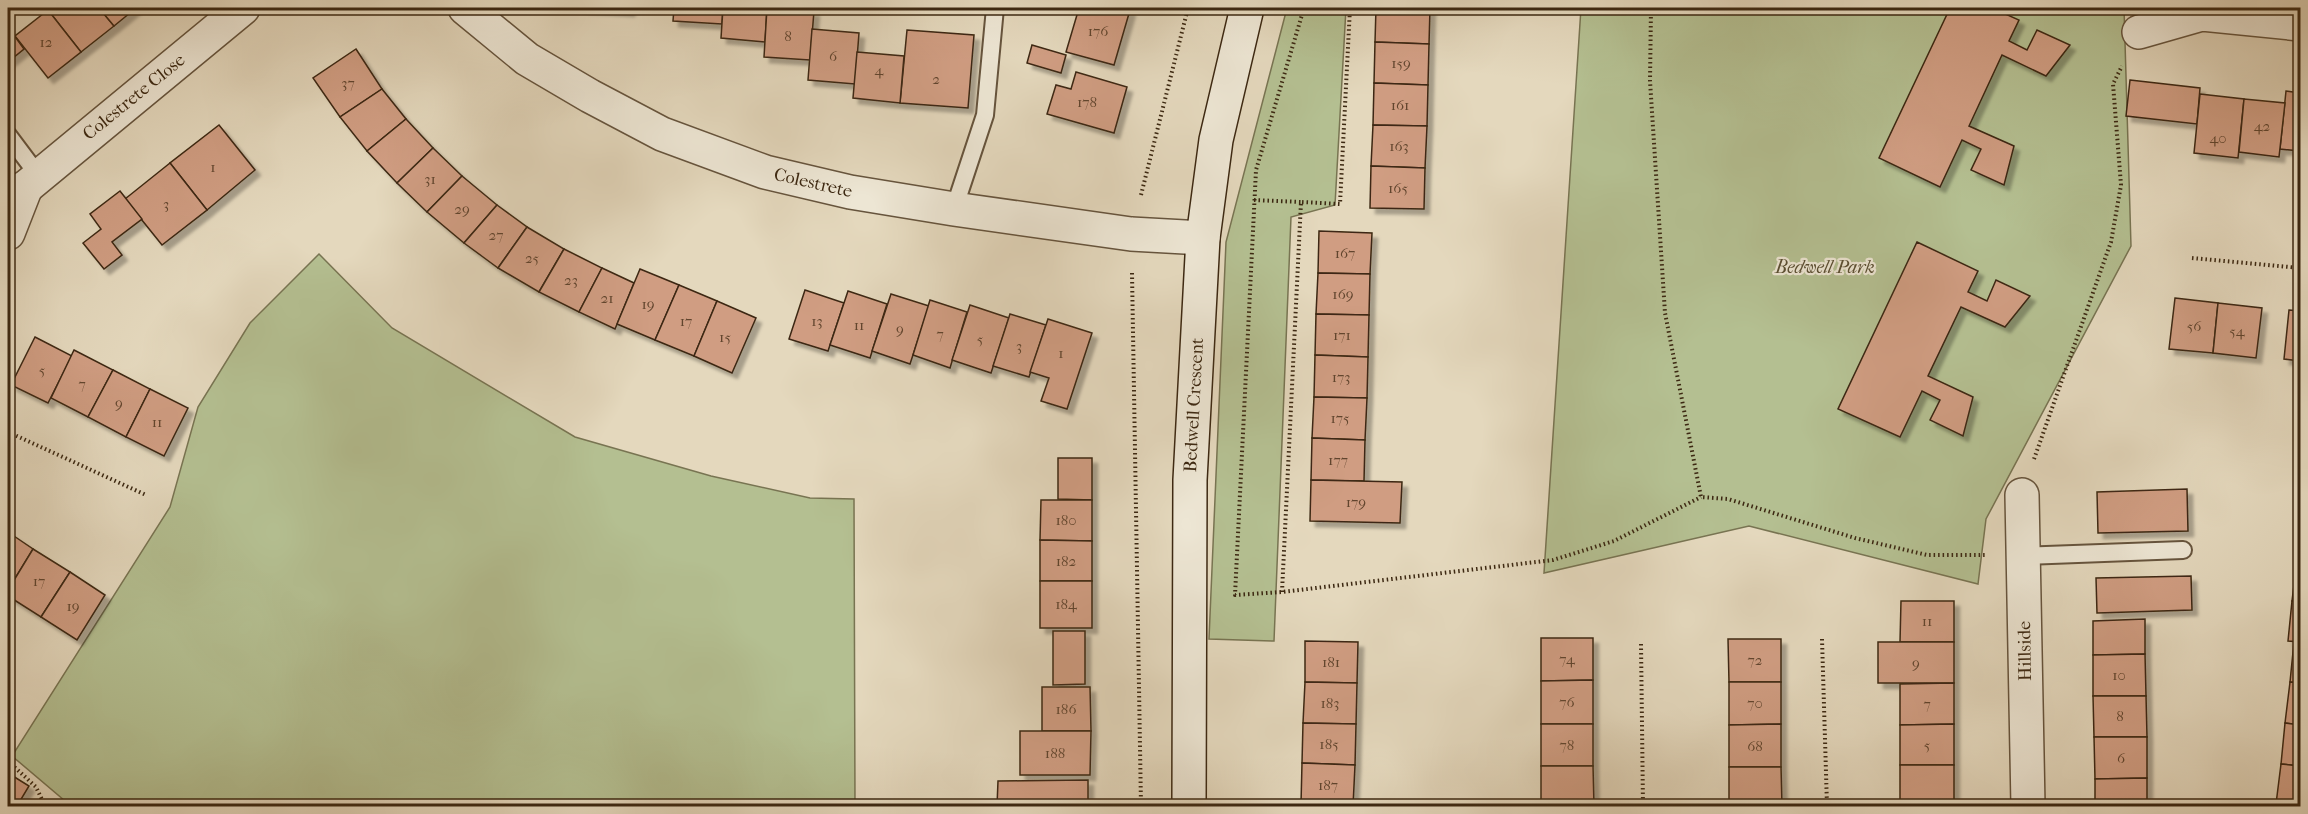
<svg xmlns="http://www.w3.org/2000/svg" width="2308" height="814" viewBox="0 0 2308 814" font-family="'IM FELL French Canon',serif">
	<defs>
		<filter id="shadow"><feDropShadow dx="5.5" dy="5.5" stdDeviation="1.5" flood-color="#0004"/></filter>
	</defs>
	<rect width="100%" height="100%" fill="#e4d8bd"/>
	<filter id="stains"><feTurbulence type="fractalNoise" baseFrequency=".00333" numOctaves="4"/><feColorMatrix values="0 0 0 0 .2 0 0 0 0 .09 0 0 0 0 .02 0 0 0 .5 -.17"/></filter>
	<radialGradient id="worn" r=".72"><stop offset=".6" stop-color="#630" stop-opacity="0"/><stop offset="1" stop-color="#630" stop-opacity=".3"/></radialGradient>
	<!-- green -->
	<g fill="#b4bf91" stroke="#787452" stroke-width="1.5">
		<polygon points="1287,8 1346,8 1335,205 1291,217 1274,641 1209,639 1226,242"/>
		<polygon points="1581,8 2124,8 2131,246 1986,519 1978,584 1749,526 1544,573"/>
		<polygon points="319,254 392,328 575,437 711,476 810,498 854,499 855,806 71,806 12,756 170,507 198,407 250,323"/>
	</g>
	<!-- building -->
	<g fill="#d09d82" stroke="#3c2812" stroke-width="1.5" filter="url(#shadow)">
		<polygon points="51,8 99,8 114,26 81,52 48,10"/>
		<polygon points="99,8 136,8 114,26"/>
		<polygon points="583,8 630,8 629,11"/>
		<polygon points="674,8 723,8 722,24 673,21"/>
		<polygon points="723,8 767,8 765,42 721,38"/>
		<polygon points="767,8 814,11 810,60 764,57"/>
		<polygon points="1079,8 1120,8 1130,10 1114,65 1066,52"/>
		<polygon points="1376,8 1430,8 1429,44 1375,42"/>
		<polygon points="1950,8 1992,8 2019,20 2009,41 2027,50 2037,30 2070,45 2046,76 2002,55 1969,126 2014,146 2004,185 1971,170 1981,149 1962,140 1940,187 1879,158"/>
		<polygon points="48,10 81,52 48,78 15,36"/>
		<polygon points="8,27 24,49 8,62"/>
		<polygon points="812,29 859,33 855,84 808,80"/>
		<polygon points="907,30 974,35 968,108 900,103"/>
		<polygon points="1375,42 1429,44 1428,85 1374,83"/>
		<polygon points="1032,45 1066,55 1061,73 1027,63"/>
		<polygon points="356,49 382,89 340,117 313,78"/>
		<polygon points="857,52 904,56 900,103 853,98"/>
		<polygon points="1076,72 1127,87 1114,133 1047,114 1056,85 1071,89"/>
		<polygon points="2130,80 2200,88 2197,124 2126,116"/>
		<polygon points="1374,83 1428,85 1427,126 1373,125"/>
		<polygon points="382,89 406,119 367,151 340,117"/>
		<polygon points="2286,91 2300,93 2300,151 2280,149"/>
		<polygon points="2200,94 2244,99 2238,158 2194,153"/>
		<polygon points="2244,99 2285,103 2279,157 2239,152"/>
		<polygon points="406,119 433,148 397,183 367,151"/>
		<polygon points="219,125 255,170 207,210 170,163"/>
		<polygon points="1373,125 1427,126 1425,168 1371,166"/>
		<polygon points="433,148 462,176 427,212 397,183"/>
		<polygon points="170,163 207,210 162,245 125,199"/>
		<polygon points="1371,166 1425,168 1424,209 1370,208"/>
		<polygon points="462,176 497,205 464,243 427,212"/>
		<polygon points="120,191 142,219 112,242 122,255 104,269 83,243 101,229 90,214"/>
		<polygon points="497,205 527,227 498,268 464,243"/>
		<polygon points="527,227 564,249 539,292 498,268"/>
		<polygon points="1319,231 1372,233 1370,274 1318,273"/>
		<polygon points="1917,242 1978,271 1968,292 1987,301 1996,280 2030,296 2005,327 1961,307 1928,376 1973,397 1963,436 1930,420 1940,400 1922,391 1900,437 1838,409"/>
		<polygon points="564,249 602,268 579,312 539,292"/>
		<polygon points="602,268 634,283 615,329 579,312"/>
		<polygon points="640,269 679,285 655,340 617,324"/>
		<polygon points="1318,273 1370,274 1369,315 1316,314"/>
		<polygon points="679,285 717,301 694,356 655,340"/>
		<polygon points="805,290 844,303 828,351 789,339"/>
		<polygon points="848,291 887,304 870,358 830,345"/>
		<polygon points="891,294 929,306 910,364 872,351"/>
		<polygon points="2175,298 2218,303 2213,353 2169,349"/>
		<polygon points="930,300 967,312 950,368 913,355"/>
		<polygon points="717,301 756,318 732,373 694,356"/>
		<polygon points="2218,303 2262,308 2256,358 2213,353"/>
		<polygon points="970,305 1009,318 991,373 952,360"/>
		<polygon points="2289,310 2300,311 2300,361 2284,359"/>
		<polygon points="1010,314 1046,325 1029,377 993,366"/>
		<polygon points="1316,314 1369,315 1368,357 1315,355"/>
		<polygon points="1048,319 1092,333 1067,409 1041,401 1049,378 1030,372"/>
		<polygon points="35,337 72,356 48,403 11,385"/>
		<polygon points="74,350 113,370 88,417 51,398"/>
		<polygon points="1315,355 1368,357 1367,398 1314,397"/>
		<polygon points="113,370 150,389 126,437 88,417"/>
		<polygon points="150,389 188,408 164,456 126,437"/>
		<polygon points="1314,397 1367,398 1365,440 1312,438"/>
		<polygon points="1312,438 1365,440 1364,481 1311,480"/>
		<polygon points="1058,458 1092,458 1092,500 1058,499"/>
		<polygon points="1311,480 1402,482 1400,523 1310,521"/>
		<polygon points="2187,489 2188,531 2098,533 2097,492"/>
		<polygon points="1041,500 1092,500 1092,541 1040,540"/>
		<polygon points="2300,528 2300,561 2297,561"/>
		<polygon points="8,532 33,549 8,590"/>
		<polygon points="1040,540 1092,541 1092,581 1040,581"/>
		<polygon points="33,549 70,572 41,617 8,596 8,590"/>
		<polygon points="2297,561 2300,561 2300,601 2292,601"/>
		<polygon points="70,572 105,595 77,640 41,617"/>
		<polygon points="2191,576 2192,610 2097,613 2096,578"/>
		<rect x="1040" y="581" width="52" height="47"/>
		<polygon points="1901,601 1954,601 1954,642 1900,642"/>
		<polygon points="2292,601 2300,601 2300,642 2288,641"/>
		<polygon points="2145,619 2145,654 2093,655 2093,621"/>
		<polygon points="1053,631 1085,631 1085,684 1053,685"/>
		<polygon points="1541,638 1593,638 1593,680 1541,681"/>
		<polygon points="1728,639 1781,639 1781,682 1729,682"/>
		<polygon points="1305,641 1358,642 1357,683 1305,682"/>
		<rect x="1878" y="642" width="76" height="41"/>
		<polygon points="2294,642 2300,642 2300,683 2290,682"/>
		<polygon points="2145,654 2146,696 2093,696 2093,655"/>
		<polygon points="1593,680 1593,724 1541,724 1541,681"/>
		<polygon points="1305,682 1357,683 1356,724 1303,723"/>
		<polygon points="1729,682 1781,682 1781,724 1729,725"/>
		<polygon points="2290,682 2300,683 2300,725 2285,723"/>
		<polygon points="1954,683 1954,724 1900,725 1900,684"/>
		<polygon points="1042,687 1090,687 1091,731 1042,731"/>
		<polygon points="2093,696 2146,696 2147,737 2094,737"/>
		<polygon points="1303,723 1356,724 1355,765 1302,763"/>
		<polygon points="2285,723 2300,725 2300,766 2281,764"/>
		<rect x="1541" y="724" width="52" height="42"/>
		<polygon points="1781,724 1781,767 1729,767 1729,725"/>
		<polygon points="1954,724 1954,765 1900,765 1900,725"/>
		<polygon points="1020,731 1091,731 1090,775 1020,775"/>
		<polygon points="2094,737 2147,737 2147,778 2095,779"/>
		<polygon points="1302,763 1355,765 1353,806 1301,804"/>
		<polygon points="2281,764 2300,766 2300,806 2276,804"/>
		<rect x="1900" y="765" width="54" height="41"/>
		<polygon points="1541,766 1593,766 1594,806 1541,806"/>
		<polygon points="1729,767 1781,767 1782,806 1729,806"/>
		<polygon points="8,773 29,786 17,806 8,806"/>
		<polygon points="2147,778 2147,806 2095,806 2095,779"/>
		<polygon points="1088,780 1088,806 997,806 998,781"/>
		<polygon points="1301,804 1353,806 1301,806"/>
	</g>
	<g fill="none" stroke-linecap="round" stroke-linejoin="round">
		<!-- lane casing -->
		<g stroke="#66543d" stroke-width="20">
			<g id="lane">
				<polyline points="8,135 38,175"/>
				<polyline points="954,209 985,115 995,8"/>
				<polyline points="2022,556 2183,550"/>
			</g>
		</g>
		<!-- street casing -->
		<g stroke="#66543d" stroke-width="36">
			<g id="street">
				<polyline points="465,8 527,59 590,96 662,134 765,172 850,192 954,209 1131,234 1203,238"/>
				<polyline points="2139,32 2202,14 2300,24"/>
				<polyline points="8,202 243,8"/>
				<polyline points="8,233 26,187"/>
				<polyline points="2022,495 2028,806"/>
			</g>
		</g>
		<!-- secondary casing -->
		<g stroke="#3c2812" stroke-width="36">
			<polyline id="secondary" points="1189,806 1190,480 1203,238 1216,140 1247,8"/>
		</g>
		<!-- path -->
		<g stroke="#3c2812" stroke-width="4" stroke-dasharray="1.5 3" stroke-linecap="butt">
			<polyline points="1304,8 1256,170 1235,595 1282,592 1553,560 1614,541 1701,497"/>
			<polyline points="1651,8 1650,81 1665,313 1701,497 1728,499 1855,538 1927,555 1985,555"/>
			<polyline points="1141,195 1188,8"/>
			<polyline points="1254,200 1301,202"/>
			<polyline points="2192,258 2300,268"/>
			<polyline points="1132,273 1141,806"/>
			<polyline points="8,432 146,495"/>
			<polyline points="2034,459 2111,242 2121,185 2113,84 2122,66"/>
			<polyline points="1282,592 1301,202 1340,204 1350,8"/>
			<polyline points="1822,639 1827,806"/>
			<polyline points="1641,644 1643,806"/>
			<polyline points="8,761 36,787 45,806"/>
		</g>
		<!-- lane -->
		<use href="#lane" stroke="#ede6d4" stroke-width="16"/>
		<!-- street -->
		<use href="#street" stroke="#ede6d4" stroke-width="33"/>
		<!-- secondary -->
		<use href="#secondary" stroke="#ede6d4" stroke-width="33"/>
	</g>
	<g text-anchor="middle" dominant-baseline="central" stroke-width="4.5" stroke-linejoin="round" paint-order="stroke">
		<!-- number labels -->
		<g font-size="15" fill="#61452e">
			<text x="1098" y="31">176</text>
			<text x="788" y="36">8</text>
			<text x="46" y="42">12</text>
			<text x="833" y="56">6</text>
			<text x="1401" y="63">159</text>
			<text x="879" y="70">4</text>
			<text x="936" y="79">2</text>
			<text x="348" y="83">37</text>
			<text x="1087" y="102">178</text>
			<text x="1400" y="105">161</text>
			<text x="2262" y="126">42</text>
			<text x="2218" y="138">40</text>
			<text x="1399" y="146">163</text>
			<text x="213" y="167">1</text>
			<text x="430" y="179">31</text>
			<text x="1398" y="188">165</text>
			<text x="166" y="204">3</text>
			<text x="462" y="209">29</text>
			<text x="496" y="235">27</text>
			<text x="1345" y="253">167</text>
			<text x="532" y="258">25</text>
			<text x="571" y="280">23</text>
			<text x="1343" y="294">169</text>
			<text x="607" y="298">21</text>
			<text x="648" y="304">19</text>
			<text x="686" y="321">17</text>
			<text x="817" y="321">13</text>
			<text x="859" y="325">11</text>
			<text x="2194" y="326">56</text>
			<text x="900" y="329">9</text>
			<text x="2237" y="331">54</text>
			<text x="940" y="334">7</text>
			<text x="1342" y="335">171</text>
			<text x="725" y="337">15</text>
			<text x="980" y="339">5</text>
			<text x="1019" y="346">3</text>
			<text x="1061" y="353">1</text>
			<text x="42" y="370">5</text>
			<text x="1341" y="377">173</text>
			<text x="82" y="384">7</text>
			<text x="119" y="403">9</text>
			<text x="1340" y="418">175</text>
			<text x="157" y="422">11</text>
			<text x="1338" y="460">177</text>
			<text x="1356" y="502">179</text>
			<text x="1066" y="520">180</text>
			<text x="1066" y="561">182</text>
			<text x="39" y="581">17</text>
			<text x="1066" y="604">184</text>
			<text x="73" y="606">19</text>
			<text x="1927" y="621">11</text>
			<text x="1567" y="659">74</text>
			<text x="1755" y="660">72</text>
			<text x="1331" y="662">181</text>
			<text x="1916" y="663">9</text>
			<text x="2119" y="675">10</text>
			<text x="1567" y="702">76</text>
			<text x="1330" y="703">183</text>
			<text x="1755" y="703">70</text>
			<text x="1927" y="704">7</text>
			<text x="1066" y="709">186</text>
			<text x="2120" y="716">8</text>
			<text x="1329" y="744">185</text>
			<text x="1567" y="745">78</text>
			<text x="1927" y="745">5</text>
			<text x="1755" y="746">68</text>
			<text x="1055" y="753">188</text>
			<text x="2121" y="758">6</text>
			<text x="1328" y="785">187</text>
		</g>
		<!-- street labels -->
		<g font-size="18" fill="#3c2812" stroke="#ede6d4">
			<text transform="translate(134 97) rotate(-39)">Colestrete Close</text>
			<text transform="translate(813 183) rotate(13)">Colestrete</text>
			<text transform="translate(1194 405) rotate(-87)">Bedwell Crescent</text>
			<text transform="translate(2025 651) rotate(-91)">Hillside</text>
		</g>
		<!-- park labels -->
		<g font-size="18" font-style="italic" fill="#5a4e32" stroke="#ede6d4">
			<text x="1825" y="267">Bedwell Park</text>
		</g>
	</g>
	<!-- margin -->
	<rect width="2308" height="814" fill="none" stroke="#e4d8bd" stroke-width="30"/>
	<rect x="9" y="9" width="2290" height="796" fill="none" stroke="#3c2812" stroke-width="3"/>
	<rect x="15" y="15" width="2278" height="784" fill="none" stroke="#3c2812" stroke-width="1.5"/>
	<rect width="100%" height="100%" filter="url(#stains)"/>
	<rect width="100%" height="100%" fill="url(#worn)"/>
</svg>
